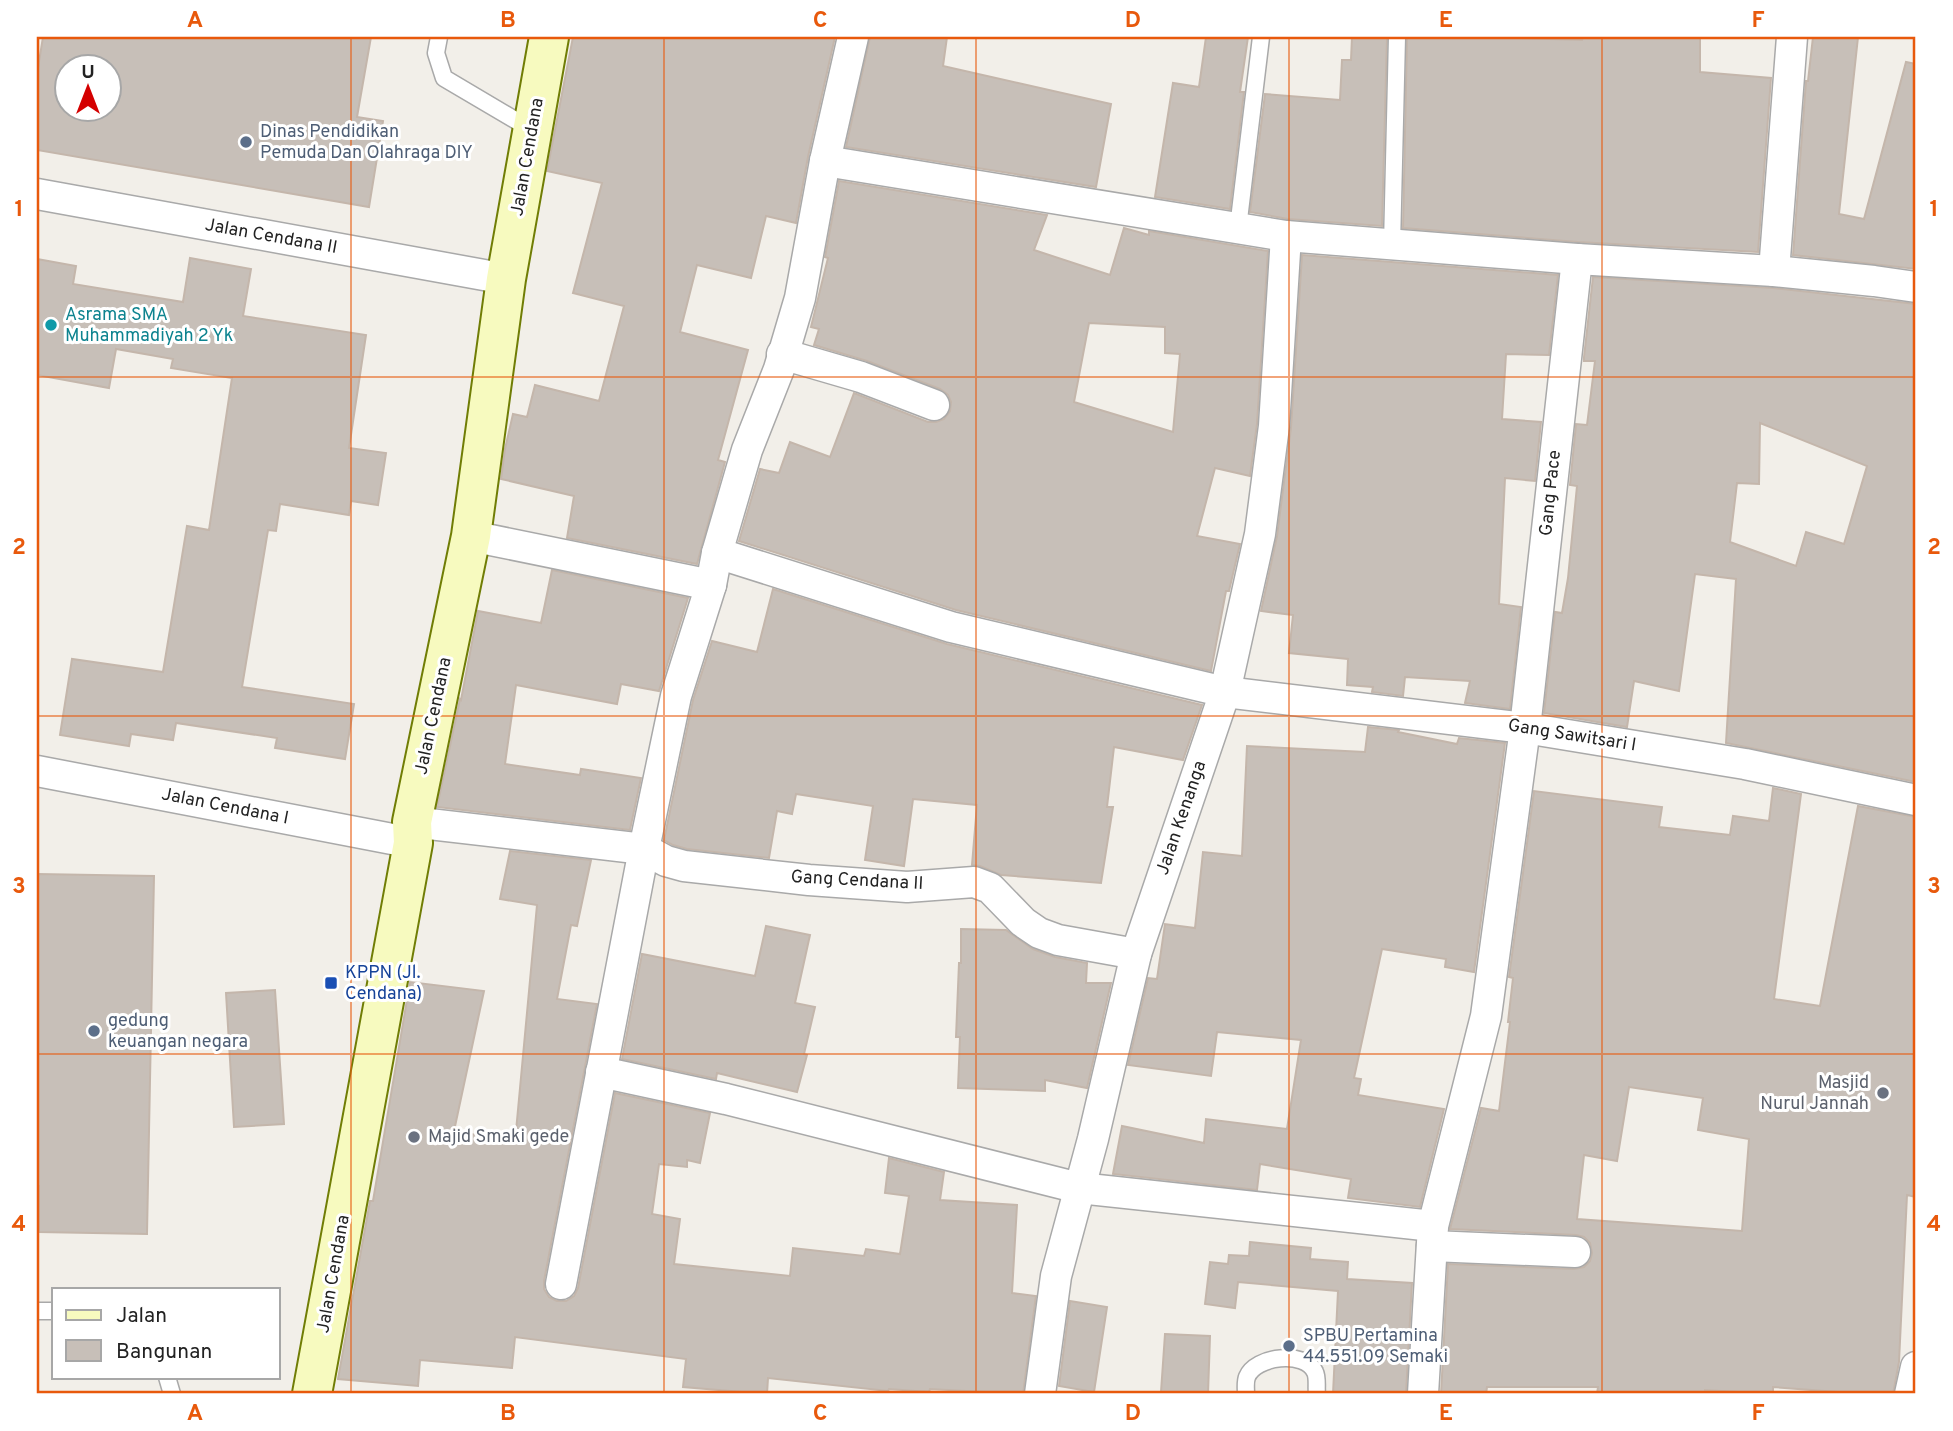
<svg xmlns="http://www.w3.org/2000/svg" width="1953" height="1431" viewBox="0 0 1953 1431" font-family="Overpass,sans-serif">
	<rect width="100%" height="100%" fill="#f2efe9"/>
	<!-- building -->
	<g fill="#c7bfb8" stroke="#c4b6ab" stroke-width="2" fill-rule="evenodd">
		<path d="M43 37H371L357 117 383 121 369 207 37 150V74ZM66 66H108V108H66Z"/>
		<polygon points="573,37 835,37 808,157 796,223 766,216 751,278 697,265 680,332 748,350 718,460 725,462 697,564 567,538 574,496 501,479 505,449 513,414 527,417 535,385 599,401 624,306 573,293 602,183 547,171"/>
		<polygon points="870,37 947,37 943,66 1111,104 1096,187 846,147"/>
		<polygon points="1206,37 1248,37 1240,92 1244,92 1230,209 1155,197 1173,83 1199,87"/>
		<polygon points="1352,37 1387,37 1382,226 1288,219 1250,212 1265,94 1340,100 1342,60 1351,60"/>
		<polygon points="1407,37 1489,37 1582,40 1583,37 1700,37 1700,72 1771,78 1758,252 1578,242 1403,228"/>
		<polygon points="1813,37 1858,37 1839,214 1864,219 1906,62 1916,64 1916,269 1793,255 1806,81 1808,81"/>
		<path d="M839 181 1047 215 1034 250 1110 275 1124 228 1149 235V231L1268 251 1257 424 1250 476 1215 468 1197 536 1240 544 1229 591H1226L1211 671 956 610 739 541 760 469 779 473 790 442 830 457 854 393 928 422H936L944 419 950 411 951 402 948 395 940 389 867 361 814 345 819 329 811 327 828 258 825 257ZM1089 323 1165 327V353L1180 354 1173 432 1074 402Z"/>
		<polygon points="1302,255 1558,275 1549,355 1506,354 1502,419 1541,422 1535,481 1505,478 1499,604 1521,607 1510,709 1465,703 1470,681 1405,677 1403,696 1372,692 1373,687 1347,685 1348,659 1289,653 1293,615 1261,611 1277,536 1291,428"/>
		<polygon points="190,258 251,269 243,316 366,335 349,448 386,453 378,505 351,501 349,515 280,504 276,531 268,530 242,687 354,704 345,759 275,748 277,738 176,723 173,740 131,734 129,746 60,735 72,659 163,672 187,526 209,530 232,378 171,368 173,359 116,349 109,388 37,375 37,259 76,266 73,284 183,302"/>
		<path d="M1593 277 1773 288 1916 304V782L1726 743 1736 579 1695 574 1679 691 1634 681 1627 727 1544 713 1555 612 1562 613 1568 578 1577 486 1570 485 1576 424 1587 425 1595 361H1584V357ZM1760 423 1867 466 1844 544 1806 532 1796 566 1730 542 1737 483 1759 484Z"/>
		<polygon points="552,570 688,598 659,691 621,684 617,704 516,685 505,764 580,775 581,769 641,778 630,830 437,807 460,699 461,700 478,611 541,623"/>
		<polygon points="773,589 947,644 1202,705 1183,760 1114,747 1107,807 1113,807 1101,883 1001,875 980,866 972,865 977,805 913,799 904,866 865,860 873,806 796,794 792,814 777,811 769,858 687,849 673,845 664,840 693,700 712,641 757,652"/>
		<polygon points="1368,727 1399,730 1398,732 1457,744 1459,738 1505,743 1474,972 1445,967 1446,959 1382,949 1354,1078 1361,1079 1358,1095 1444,1109 1420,1207 1348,1198 1351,1179 1260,1164 1257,1190 1113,1174 1122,1126 1204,1143 1206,1119 1287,1129 1301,1040 1217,1032 1211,1076 1128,1065 1148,978 1157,979 1165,924 1195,928 1203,852 1242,856 1247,746 1365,752"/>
		<path d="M1773 788 1801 794 1774 999 1820 1006 1858 806 1916 817V1197L1907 1195 1899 1362 1893 1394H1836L1837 1392 1773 1387V1394L1705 1390V1394H1597L1598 1387H1487L1486 1394H1441L1448 1264 1574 1269 1584 1267 1590 1261 1592 1253 1590 1243 1584 1237 1576 1235 1450 1229 1481 1108 1499 1111 1510 1022H1508L1513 978 1509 977 1534 791 1662 807 1659 827 1730 835 1733 816 1769 821ZM1629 1087 1703 1098 1698 1130 1749 1139 1742 1231 1577 1219 1584 1155 1617 1161Z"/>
		<polygon points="510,851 591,860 577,926 571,925 557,999 597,1004 544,1281 544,1289 549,1297 557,1301 566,1301 574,1296 578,1288 615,1093 710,1113 700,1163 687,1160 687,1167 659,1164 652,1214 680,1219 674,1264 790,1276 793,1248 864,1256 866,1249 900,1254 909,1196 885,1193 889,1158 944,1172 940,1200 1017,1205 1012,1293 1036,1296 1023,1394 930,1389 929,1392 889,1389 888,1391 768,1378 767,1394 683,1387 686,1359 515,1337 512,1368 420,1360 418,1386 338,1379 370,1201 373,1201 410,982 484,991 454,1131 515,1142 537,905 500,899"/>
		<polygon points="37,874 154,876 147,1234 39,1232 39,1186 37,1186"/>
		<polygon points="766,926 810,935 795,1003 815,1007 804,1054 807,1055 797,1092 717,1073 716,1079 622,1059 642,954 755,976"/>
		<polygon points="961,929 1006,930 1033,949 1055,957 1087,963 1086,983 1111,983 1087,1088 1045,1080 1045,1091 958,1088 960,1037 956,1037 959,963 961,963"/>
		<polygon points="275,990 284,1124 234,1127 226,993"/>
		<polygon points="1250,1242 1311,1248 1310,1259 1348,1262 1347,1279 1412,1283 1406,1394 1333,1394 1338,1291 1238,1282 1235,1308 1205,1304 1210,1262 1228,1264 1229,1255 1249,1256"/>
		<polygon points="1070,1301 1107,1307 1094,1392 1059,1386"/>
		<polygon points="1165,1334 1210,1336 1208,1394 1161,1392"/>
	</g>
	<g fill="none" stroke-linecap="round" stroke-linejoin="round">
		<!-- service casing -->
		<g stroke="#a9a9a9" stroke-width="19">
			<g id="service">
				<polyline points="439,37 436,53 444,78 532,130"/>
				<polyline points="1238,228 1261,37"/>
				<polyline points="1392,245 1397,37"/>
				<polyline points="37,1311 54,1311"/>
				<polyline points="167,1377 172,1394"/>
				<path d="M1246 1394C1246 1389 1245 1382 1247 1377 1255 1356 1305 1350 1315 1372 1318 1378 1316 1388 1317 1394"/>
			</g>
		</g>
		<!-- minor casing -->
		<g stroke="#a9a9a9" stroke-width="33">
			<g id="minor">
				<polyline points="825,161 1286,236 1577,259 1774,271 1874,281 1916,287"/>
				<polyline points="37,194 506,279"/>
				<polyline points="1774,271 1792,37"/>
				<polyline points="782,354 861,377 934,405"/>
				<polyline points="471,536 711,585"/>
				<polyline points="717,553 951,627 1225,692 1525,728 1745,764 1916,800"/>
				<polyline points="37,771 413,843"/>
				<polyline points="412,822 644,849 666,861 684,866 809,880 907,887 974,882 990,888 1023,922 1039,933 1058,940 1136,954"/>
				<polyline points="601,1072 726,1099 1079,1188 1433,1226"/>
				<polyline points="1432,1246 1575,1252"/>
				<polyline points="561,1284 644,849 676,696 711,585 717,553 747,450 779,369 800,298 825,161 853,37"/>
				<polyline points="1040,1394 1056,1276 1093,1139 1136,954 1225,692 1260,534 1274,426 1286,236"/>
				<polyline points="1423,1394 1433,1226 1486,1016 1525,728 1577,259"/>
				<polyline points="1910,1394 1916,1367"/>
			</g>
		</g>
		<!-- secondary casing -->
		<g stroke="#707d05" stroke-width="42">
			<polyline id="secondary" points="312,1394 413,843 412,822 471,536 506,279 549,37"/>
		</g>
		<!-- service -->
		<use href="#service" stroke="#fff" stroke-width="16"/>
		<!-- minor -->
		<use href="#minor" stroke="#fff" stroke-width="30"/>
		<!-- secondary -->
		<use href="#secondary" stroke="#f7fabf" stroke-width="38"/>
	</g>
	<!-- grid -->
	<path fill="none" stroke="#e8590c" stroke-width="2" stroke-opacity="0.55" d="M351 37V1394M664 37V1394M976 37V1394M1289 37V1394M1602 37V1394M37 377H1916M37 716H1916M37 1054H1916"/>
	<!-- markers -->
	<g fill="#5c6f8a" stroke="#fff" stroke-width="2.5">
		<circle cx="246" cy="142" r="7"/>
		<circle cx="94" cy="1031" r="7"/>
		<circle cx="1289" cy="1346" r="7"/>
	</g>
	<circle fill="#0f9aa8" stroke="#fff" stroke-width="2.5" cx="51" cy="325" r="7"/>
	<rect fill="#1a4fb4" stroke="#fff" stroke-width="2.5" x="324" y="976" width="14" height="14" rx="3.5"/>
	<g fill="#6b7280" stroke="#fff" stroke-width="2.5">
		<circle cx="1883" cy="1093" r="7"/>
		<circle cx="414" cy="1137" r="7"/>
	</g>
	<g text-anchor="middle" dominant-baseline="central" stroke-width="6" stroke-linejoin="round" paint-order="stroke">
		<!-- service labels -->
		<g font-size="18" fill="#4e5e75" stroke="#fff" text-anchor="start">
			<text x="260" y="132">Dinas Pendidikan<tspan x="260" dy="21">Pemuda Dan Olahraga DIY</tspan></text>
			<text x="108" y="1021">gedung<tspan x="108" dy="21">keuangan negara</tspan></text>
			<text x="1303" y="1336">SPBU Pertamina<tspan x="1303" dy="21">44.551.09 Semaki</tspan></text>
		</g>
		<!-- street labels -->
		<g font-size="18" fill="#222" stroke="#fff">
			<text transform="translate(528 157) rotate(-80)">Jalan Cendana</text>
			<text transform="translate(271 237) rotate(10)">Jalan Cendana II</text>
			<text transform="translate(1551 493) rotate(-84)">Gang Pace</text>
			<text transform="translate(434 716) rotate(-78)">Jalan Cendana</text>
			<text transform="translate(1572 736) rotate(9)">Gang Sawitsari I</text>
			<text transform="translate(225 807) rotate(11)">Jalan Cendana I</text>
			<text transform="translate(1182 818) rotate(-71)">Jalan Kenanga</text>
			<text transform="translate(857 881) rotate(3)">Gang Cendana II</text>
			<text transform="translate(334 1274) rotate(-80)">Jalan Cendana</text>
		</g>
		<!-- culture labels -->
		<g font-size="18" fill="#0d838f" stroke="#fff" text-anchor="start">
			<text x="65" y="315">Asrama SMA<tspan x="65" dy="21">Muhammadiyah 2 Yk</tspan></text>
		</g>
		<!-- transit labels -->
		<g font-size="18" fill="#164399" stroke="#fff" text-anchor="start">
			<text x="345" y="973">KPPN (Jl.<tspan x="345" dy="21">Cendana)</tspan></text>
		</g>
		<!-- worship labels -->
		<g font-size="18" fill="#5b616d" stroke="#fff" text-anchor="end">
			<text x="1869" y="1083">Masjid<tspan x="1869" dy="21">Nurul Jannah</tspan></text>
			<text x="428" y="1137" text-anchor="start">Majid Smaki gede</text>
		</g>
	</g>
	<!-- border -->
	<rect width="1953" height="1431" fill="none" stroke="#ffffff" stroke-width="77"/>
	<!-- legend -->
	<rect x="52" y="1288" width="228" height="91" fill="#ffffff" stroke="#a7a7a7" stroke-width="2"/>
	<rect x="66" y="1310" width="35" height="10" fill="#f7fabf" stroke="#a7a7a7" stroke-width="2"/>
	<text x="116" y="1322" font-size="21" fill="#222222">Jalan</text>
	<rect x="66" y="1340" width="35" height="21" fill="#c7bfb8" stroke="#a7a7a7" stroke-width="2"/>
	<text x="116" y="1358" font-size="21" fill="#222222">Bangunan</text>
	<!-- north arrow -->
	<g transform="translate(88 88)"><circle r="33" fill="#ffffff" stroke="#a7a7a7" stroke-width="2"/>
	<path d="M0-5L12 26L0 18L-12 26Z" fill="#d40000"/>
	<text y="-10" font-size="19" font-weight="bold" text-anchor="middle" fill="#222222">U</text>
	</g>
	<rect x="38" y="38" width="1876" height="1354" fill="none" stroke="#e8590c" stroke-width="2.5"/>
	<g font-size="23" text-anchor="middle" font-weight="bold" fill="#e8590c">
		<text x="195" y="27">A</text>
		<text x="508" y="27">B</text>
		<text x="820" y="27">C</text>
		<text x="1133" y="27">D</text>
		<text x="1446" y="27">E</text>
		<text x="1758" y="27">F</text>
		<text x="19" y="216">1</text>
		<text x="1934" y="216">1</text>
		<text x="19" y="554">2</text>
		<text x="1934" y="554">2</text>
		<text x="19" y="893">3</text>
		<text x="1934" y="893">3</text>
		<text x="19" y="1231">4</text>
		<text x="1934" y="1231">4</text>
		<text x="195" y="1420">A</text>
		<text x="508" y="1420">B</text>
		<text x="820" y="1420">C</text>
		<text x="1133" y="1420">D</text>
		<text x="1446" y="1420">E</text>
		<text x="1758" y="1420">F</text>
	</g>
</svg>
